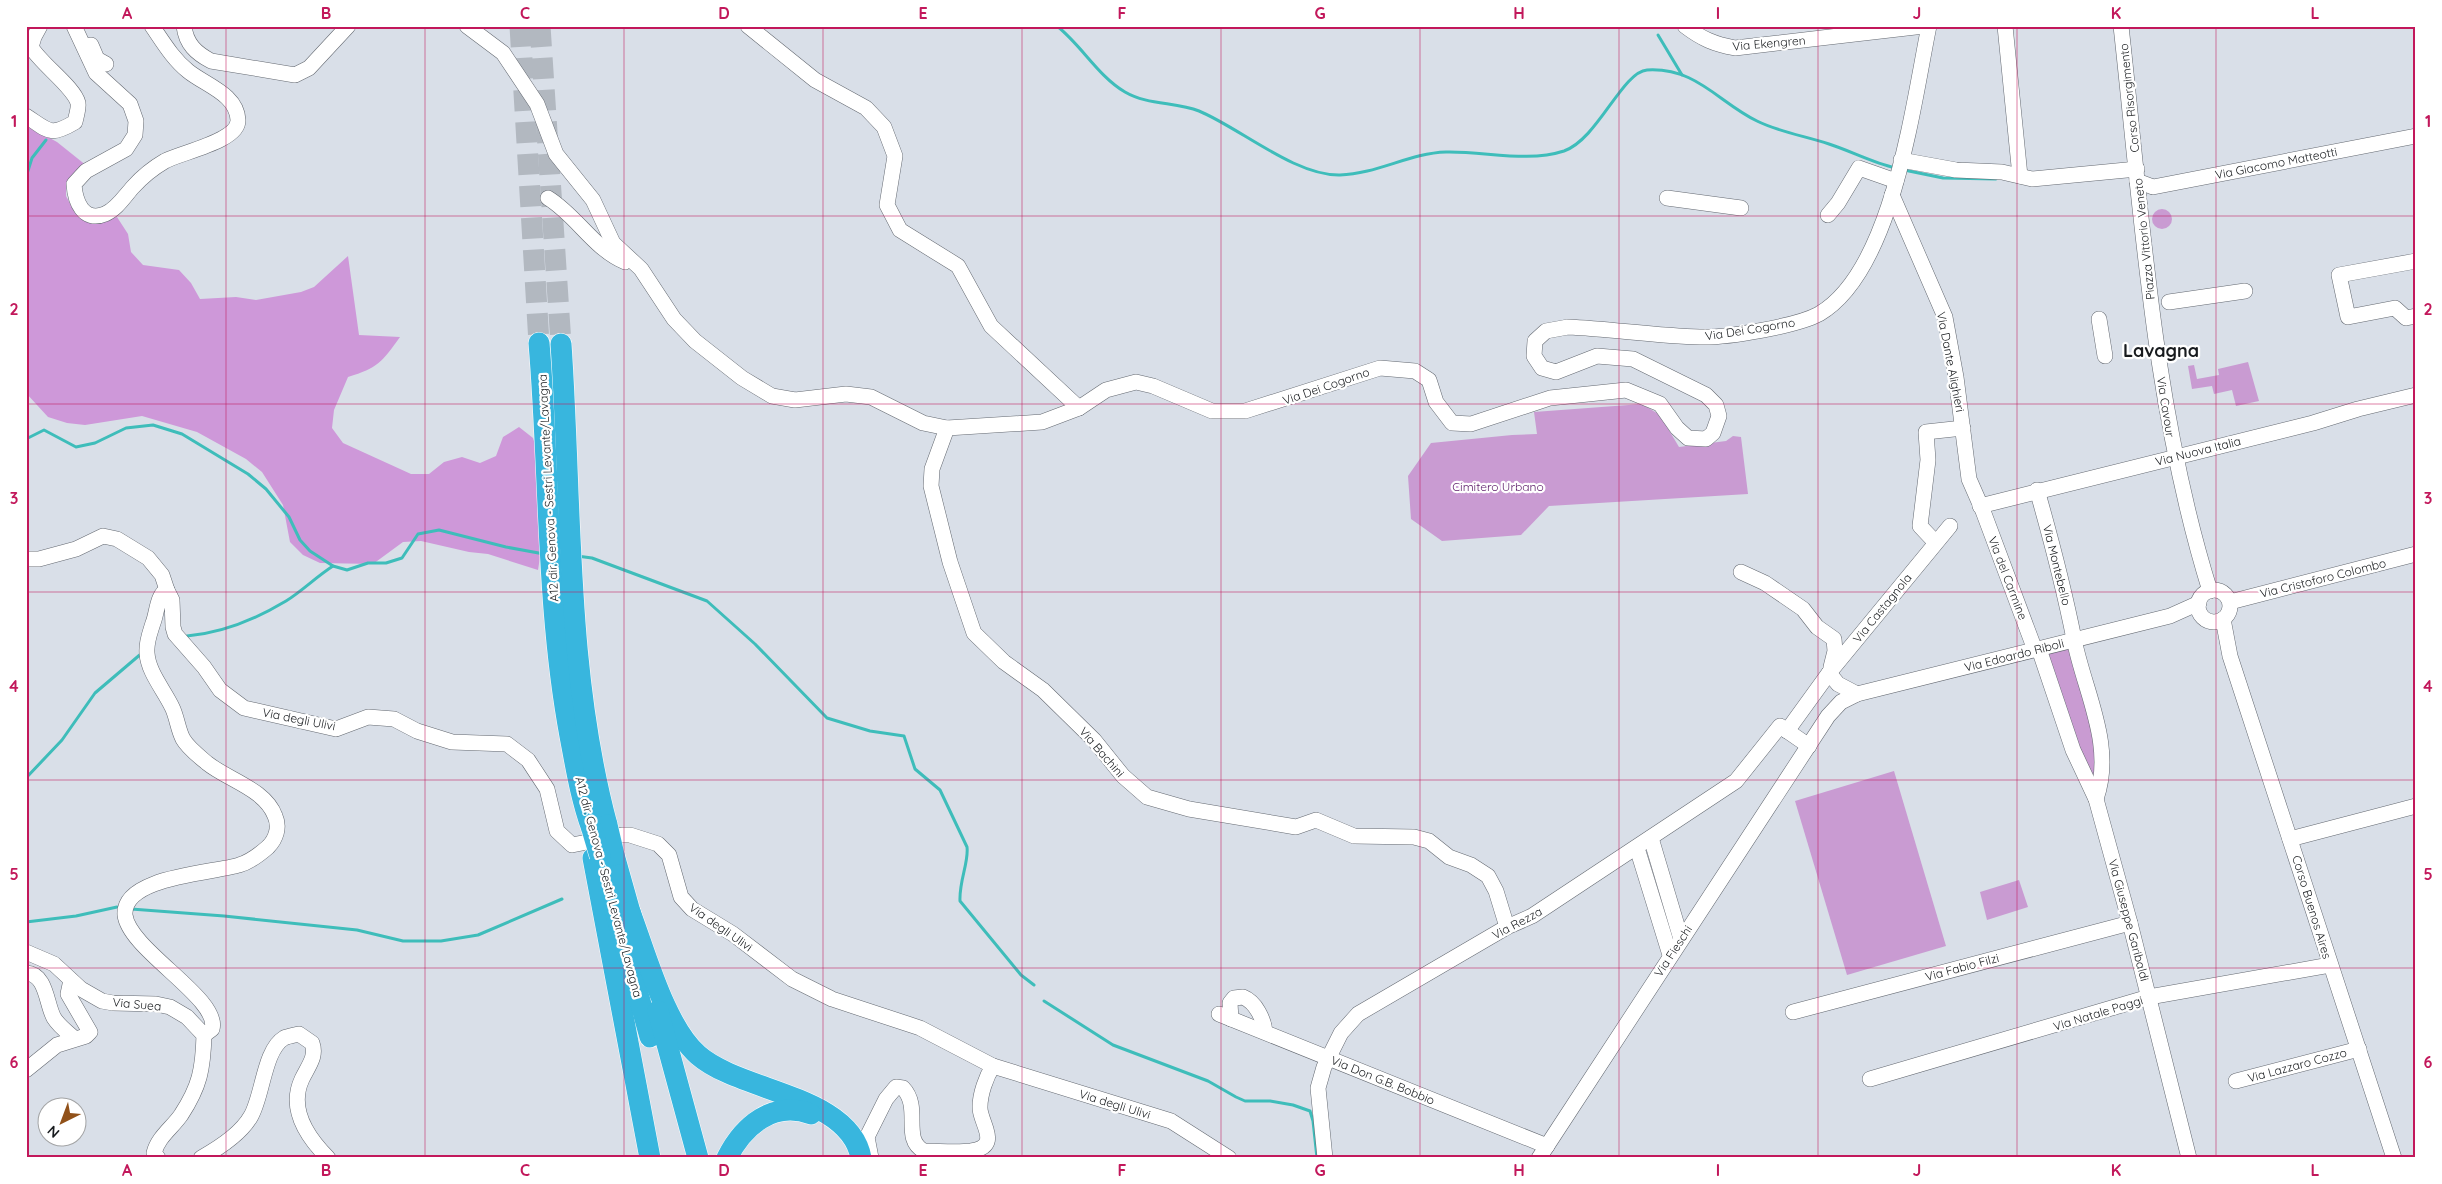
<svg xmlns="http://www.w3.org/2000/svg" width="2442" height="1184" viewBox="0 0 2442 1184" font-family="Quicksand,sans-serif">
	<rect width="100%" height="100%" fill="#d9dfe8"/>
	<!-- green -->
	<g fill="#c99bd2">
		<circle cx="2162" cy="219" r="10"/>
		<polygon points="2248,362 2259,401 2236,406 2232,390 2214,394 2212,386 2192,389 2188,366 2194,365 2197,379 2219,375 2218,369"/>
		<polygon points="1642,404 1660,415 1679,447 1726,441 1733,436 1741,437 1748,494 1549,506 1521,535 1442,541 1411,519 1408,476 1431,443 1512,435 1537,434 1534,412"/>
		<polygon points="2071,643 2094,715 2095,794 2042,651"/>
		<polygon points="1894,771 1946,946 1847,975 1795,801"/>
		<polygon points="2019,880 2028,907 1987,920 1980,892"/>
	</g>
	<!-- forest -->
	<path fill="#ce98d9" d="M26 125 57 142 87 166 66 183V196L75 213 102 220 117 217 128 234 131 252 143 265 179 270 191 283 200 299 236 297 256 300 301 292 314 287 348 256 359 335 400 337C382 362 378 368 348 377L334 410 332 428 343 443 411 474H429L444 462 462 457 480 463 496 456 503 437 519 427 533 438 538 455 542 544 538 570 488 554 469 552 421 541 403 542 373 564 320 563 303 555 290 542 283 505 262 472 246 459 197 432 142 416 85 425 67 423 48 417 26 393Z"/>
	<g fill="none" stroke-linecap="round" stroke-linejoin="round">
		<!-- stream -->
		<g stroke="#3ebdba" stroke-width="3">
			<path d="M1057 26C1082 46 1098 76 1125 92 1147 105 1176 102 1199 111 1240 128 1295 176 1340 175 1377 174 1410 153 1446 152 1485 151 1527 163 1564 151 1598 139 1622 72 1647 70 1696 67 1718 102 1757 121 1779 132 1805 136 1829 144 1851 151 1873 163 1896 168"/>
			<polyline points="1658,35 1682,75"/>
			<polyline points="1904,170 1943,178 1996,179"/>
			<polyline points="26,177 32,158 46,140"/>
			<polyline points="26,439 44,430 76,447 95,443 126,428 153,425 182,434 248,474 266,489 289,517 300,540 310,551 333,566 347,570 368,563 386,563 402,558 418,534 439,530 506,547 544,554"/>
			<path d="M577 556 592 558 707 601 755 644 827 718 870 731 904 736 915 769 940 790 967 847C969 862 959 881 960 901L1021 975 1034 985"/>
			<path d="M187 636C221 633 256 619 286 601 302 591 316 577 333 566"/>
			<polyline points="26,778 62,740 95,693 142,653"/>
			<polyline points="131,909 224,916 357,930 403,941 441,941 478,935 562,899"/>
			<polyline points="26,922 76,916 117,907"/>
			<polyline points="1044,1001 1113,1045 1208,1081 1236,1097 1245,1101 1270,1101 1293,1105 1310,1111 1313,1121 1317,1158"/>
		</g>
		<!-- highway-tunnel -->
		<g stroke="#b2b8c0" stroke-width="21" stroke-dasharray="21 11" stroke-linecap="butt">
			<polyline points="520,26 539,343"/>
			<polyline points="540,26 561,344"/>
		</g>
		<!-- minor casing -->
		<g stroke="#646971" stroke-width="16">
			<g id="minor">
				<path d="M74 26 96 73 130 104 136 121 135 135 126 149 86 171 74 184C75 201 83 223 105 214 117 209 124 197 133 187 142 177 153 168 165 161 182 152 239 141 238 120 237 94 205 85 188 71 173 59 163 42 152 26"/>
				<path d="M184 26C186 44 196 53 211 61L295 75 309 68 348 26"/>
				<path d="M467 26 503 53 537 104 556 154 593 200 613 243 641 269 674 319 695 341 742 378 772 396 795 400 846 394 871 397 923 423 947 428 1042 422 1079 408 1106 390 1136 382 1153 386 1212 411H1245L1380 368 1415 371 1429 380 1436 402 1452 423 1471 424 1550 398 1626 390 1660 404 1677 428 1688 438 1706 439 1713 433 1719 416 1716 405 1706 395 1633 359 1597 356 1556 372 1542 368 1534 356 1535 341 1546 331 1568 327C1612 329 1656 336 1700 337 1727 338 1797 326 1819 314 1893 271 1913 104 1929 26"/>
				<polyline points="748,26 815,80 866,108 884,127 895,156 887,205 900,230 958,266 991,326 1079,408"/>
				<path d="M1685 26C1702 39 1714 44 1735 48L1924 26"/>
				<polyline points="2005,26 2020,176"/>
				<path d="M2121 26C2142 216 2153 408 2210 591"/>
				<polyline points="91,45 97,59 106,64"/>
				<path d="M26 116C49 131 50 137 75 122 76 117 79 108 78 103 74 87 41 64 31 47L34 37 40 26"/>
				<polyline points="1901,160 1956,170 2002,172 2032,179 2137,169"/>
				<polyline points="2137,181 2153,187 2416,136"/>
				<polyline points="1892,195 1945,317 1956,377 1969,479 1983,511 2035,650"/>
				<path d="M548 198C577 216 593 248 625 262"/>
				<polyline points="1667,198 1741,208"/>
				<polyline points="1828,215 1838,203 1859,168 1896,181"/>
				<polyline points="2416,261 2339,275 2348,317 2395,308 2406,318 2416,316"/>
				<polyline points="2169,302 2245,291"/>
				<polyline points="2099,319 2105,356"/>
				<polyline points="947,428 932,469 931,486 950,562 974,633 1004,662 1043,690 1094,740 1123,776 1147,797 1189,809 1296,827 1316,820 1354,836 1414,837 1429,841 1449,857 1471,865 1488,876 1496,891 1507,927"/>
				<path d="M2037 490C2051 539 2064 589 2074 639 2084 691 2115 745 2096 799"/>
				<polyline points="1980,506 2313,423 2358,409 2416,395"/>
				<polyline points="1935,542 1920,526 1928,460 1926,432 1963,428"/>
				<polyline points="26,559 39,559 76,549 103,536 117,539 148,558 162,575 167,590"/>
				<polyline points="1741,572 1765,583 1803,609 1817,627 1834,639 1835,651 1831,667"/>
				<circle cx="2214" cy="606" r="16"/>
				<polyline points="2230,602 2416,554"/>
				<polyline points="2223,619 2230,656 2394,1158"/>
				<polyline points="2039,649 2073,750 2096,799 2130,923 2189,1158"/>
				<polyline points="1829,673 1838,684 1857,694"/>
				<polyline points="1787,731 1829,673 1950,526"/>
				<polyline points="1651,838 1681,939"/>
				<polyline points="2290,839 2416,806"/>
				<polyline points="1637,848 1670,955"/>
				<path d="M26 952 54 964 81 989 102 1001 113 1003 156 1004 170 1007 187 1017 204 1035C203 1069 200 1086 181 1115 172 1128 158 1137 154 1153L158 1158"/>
				<path d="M26 973C47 974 46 1004 54 1018 59 1026 67 1032 74 1038"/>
				<polyline points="1793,1012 2130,923"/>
				<polyline points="1219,1014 1547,1146"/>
				<path d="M1231 1019 1230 1003 1234 998 1243 997C1256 1002 1264 1020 1265 1032"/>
				<path d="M204 1035 212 1029C221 999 129 950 125 915 122 876 215 873 239 865 250 862 260 854 268 847 276 839 280 827 275 816 265 789 228 780 207 763 200 757 188 748 183 739 178 730 177 717 172 707 164 690 148 672 147 653 146 642 150 633 153 623 157 614 157 594 167 590L172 600 173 627 175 634 204 667 220 690 244 708 336 729 368 717 394 719 417 731 452 742 507 744 528 760 547 789 557 831 572 845 622 835H630L658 844 669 855 681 897 692 909 733 934 792 979 832 999 920 1028 993 1066 1171 1121 1229 1158"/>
				<polyline points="26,1070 57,1045 86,1036 90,1032 68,994 71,980"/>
				<polyline points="1870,1079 2149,997 2330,965"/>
				<polyline points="2236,1081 2359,1049"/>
				<path d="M201 1158C219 1148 241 1134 251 1116 263 1095 264 1050 284 1038 288 1036 295 1035 299 1034L312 1043C317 1057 308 1066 302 1079 288 1109 307 1137 328 1158"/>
				<path d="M871 1158 867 1137 886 1099 896 1087 903 1088C922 1108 901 1139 924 1151 939 1151 956 1153 971 1151 1003 1146 979 1122 980 1107 980 1094 986 1077 993 1066"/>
				<polyline points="1325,1158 1318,1088 1324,1067 1341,1033 1358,1014 1507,927 1532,916 1736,781 1780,726 1809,746"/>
				<polyline points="1539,1158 1828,716 1841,702 1857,694 2170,616 2199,603"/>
			</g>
		</g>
		<!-- highway casing -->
		<g stroke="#fff" stroke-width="22">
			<g id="highway">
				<path d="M539 343C550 474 546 607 570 736 576 768 581 799 592 829"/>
				<path d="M561 344C572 504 565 668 607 825"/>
				<polyline points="614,855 634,926"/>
				<polyline points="593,858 650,1158"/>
				<polyline points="614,907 650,1037"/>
				<path d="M630 912C646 954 665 1026 698 1055 740 1092 850 1095 861 1158"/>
				<polyline points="658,1011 698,1158"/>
				<path d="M727 1158C743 1126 773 1100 811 1114"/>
			</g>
		</g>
		<!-- minor -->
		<use href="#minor" stroke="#fff" stroke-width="15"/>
		<!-- highway -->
		<use href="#highway" stroke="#38b6de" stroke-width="21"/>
		<!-- highway-bridge casing -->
		<g stroke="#fff" stroke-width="22" stroke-linecap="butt">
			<g id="highway-bridge">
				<polyline points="607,825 614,855"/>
				<polyline points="592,829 600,856"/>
			</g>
		</g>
		<!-- highway-bridge -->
		<use href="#highway-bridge" stroke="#38b6de" stroke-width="21"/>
	</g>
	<!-- grid -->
	<path fill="none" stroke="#c2185b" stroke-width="1" stroke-opacity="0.55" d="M226 26V1158M425 26V1158M624 26V1158M823 26V1158M1022 26V1158M1221 26V1158M1420 26V1158M1619 26V1158M1818 26V1158M2017 26V1158M2216 26V1158M26 216H2416M26 404H2416M26 592H2416M26 780H2416M26 968H2416"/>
	<g text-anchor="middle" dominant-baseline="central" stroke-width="4.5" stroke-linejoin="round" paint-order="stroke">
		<!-- street labels -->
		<g font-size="12" fill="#181b1e" stroke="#fff">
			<text transform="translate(1769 43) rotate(-5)">Via Ekengren</text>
			<text transform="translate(2129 98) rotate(-96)">Corso Risorgimento</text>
			<text transform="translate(2276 163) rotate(-11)">Via Giacomo Matteotti</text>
			<text transform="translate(2144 239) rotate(-96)">Piazza Vittorio Veneto</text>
			<text transform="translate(1750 329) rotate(-9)">Via Dei Cogorno</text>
			<text transform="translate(1951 362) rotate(79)">Via Dante Alighieri</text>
			<text transform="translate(1326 386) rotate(-19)">Via Dei Cogorno</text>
			<text transform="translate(2166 407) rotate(81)">Via Cavour</text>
			<text transform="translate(2198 451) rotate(-14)">Via Nuova Italia</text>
			<text transform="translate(548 488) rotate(-93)">A12 dir. Genova - Sestri Levante/Lavagna</text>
			<text transform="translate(2057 565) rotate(76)">Via Montebello</text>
			<text transform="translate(2008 578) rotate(69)">Via del Carmine</text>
			<text transform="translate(2323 578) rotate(-14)">Via Cristoforo Colombo</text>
			<text transform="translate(1882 608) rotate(-51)">Via Castagnola</text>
			<text transform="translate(2014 655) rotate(-14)">Via Edoardo Riboli</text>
			<text transform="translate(299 719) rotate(11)">Via degli Ulivi</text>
			<text transform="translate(1102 752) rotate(49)">Via Bachini</text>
			<text transform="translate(609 887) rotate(75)">A12 dir. Genova - Sestri Levante/Lavagna</text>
			<text transform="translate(2312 907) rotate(73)">Corso Buenos Aires</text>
			<text transform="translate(2129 920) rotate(75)">Via Giuseppe Garibaldi</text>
			<text transform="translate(1517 923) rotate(-28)">Via Rezza</text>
			<text transform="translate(721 927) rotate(35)">Via degli Ulivi</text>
			<text transform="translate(1673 951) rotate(-57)">Via Fieschi</text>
			<text transform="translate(1962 967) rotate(-15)">Via Fabio Filzi</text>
			<text transform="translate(137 1004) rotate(5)">Via Suea</text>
			<text transform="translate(2098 1013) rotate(-17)">Via Natale Paggi</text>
			<text transform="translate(2297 1065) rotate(-15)">Via Lazzaro Cozzo</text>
			<text transform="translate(1383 1080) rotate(22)">Via Don G.B. Bobbio</text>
			<text transform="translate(1115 1104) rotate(17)">Via degli Ulivi</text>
		</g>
		<!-- park labels -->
		<g font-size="12" fill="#591766" stroke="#fff">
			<text x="1498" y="486">Cimitero Urbano</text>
		</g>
		<!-- district labels -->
		<g font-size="18" font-weight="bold" fill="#181b1e" stroke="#fff">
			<text x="2161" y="350">Lavagna</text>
		</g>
	</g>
	<!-- border -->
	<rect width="2442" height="1184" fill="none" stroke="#ffffff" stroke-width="55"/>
	<!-- north arrow -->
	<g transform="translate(62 1122) rotate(222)"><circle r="24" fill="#ffffff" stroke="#a3a4a5"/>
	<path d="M0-4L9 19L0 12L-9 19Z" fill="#915119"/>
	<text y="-8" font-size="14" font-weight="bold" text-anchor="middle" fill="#181b1e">N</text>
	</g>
	<rect x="28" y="28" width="2386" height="1128" fill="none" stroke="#c2185b" stroke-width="2"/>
	<g font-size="16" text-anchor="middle" font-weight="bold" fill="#c2185b">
		<text x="127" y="19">A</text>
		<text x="326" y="19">B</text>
		<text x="525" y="19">C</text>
		<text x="724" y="19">D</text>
		<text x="923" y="19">E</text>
		<text x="1122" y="19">F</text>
		<text x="1320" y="19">G</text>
		<text x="1519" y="19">H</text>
		<text x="1718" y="19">I</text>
		<text x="1917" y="19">J</text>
		<text x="2116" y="19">K</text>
		<text x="2315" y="19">L</text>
		<text x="14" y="127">1</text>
		<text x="2428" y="127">1</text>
		<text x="14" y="315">2</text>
		<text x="2428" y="315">2</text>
		<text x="14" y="504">3</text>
		<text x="2428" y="504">3</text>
		<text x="14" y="692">4</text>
		<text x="2428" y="692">4</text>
		<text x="14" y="880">5</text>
		<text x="2428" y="880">5</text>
		<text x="14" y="1068">6</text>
		<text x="2428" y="1068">6</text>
		<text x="127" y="1176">A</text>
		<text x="326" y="1176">B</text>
		<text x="525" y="1176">C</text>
		<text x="724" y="1176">D</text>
		<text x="923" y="1176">E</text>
		<text x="1122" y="1176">F</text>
		<text x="1320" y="1176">G</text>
		<text x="1519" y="1176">H</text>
		<text x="1718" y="1176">I</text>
		<text x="1917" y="1176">J</text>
		<text x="2116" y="1176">K</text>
		<text x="2315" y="1176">L</text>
	</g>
</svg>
